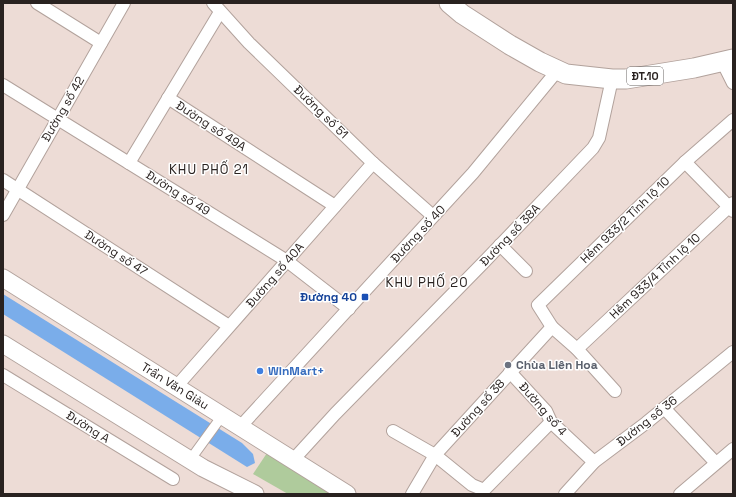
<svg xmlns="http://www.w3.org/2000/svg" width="736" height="497" viewBox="0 0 736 497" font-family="'Space Grotesk',sans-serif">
	<rect width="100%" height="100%" fill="#eddcd6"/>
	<!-- green -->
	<polygon fill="#afcb9c" points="267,453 334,494 288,494 253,474"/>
	<!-- water -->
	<polygon fill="#7aadea" points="3,294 242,443 253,454 255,463 247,467 3,314"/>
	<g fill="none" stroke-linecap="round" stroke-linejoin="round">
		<!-- pedestrian casing -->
		<g stroke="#b2a29c" stroke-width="11">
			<polyline id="pedestrian" points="190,460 222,416"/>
		</g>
		<!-- minor casing -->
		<g stroke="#b2a29c" stroke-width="14">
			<g id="minor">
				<polyline points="37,3 101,43"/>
				<polyline points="213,3 249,43 373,163 433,216"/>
				<polyline points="722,61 733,83"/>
				<polyline points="3,85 287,261 349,309"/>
				<polyline points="168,98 335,206"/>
				<polyline points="685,162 733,211"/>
				<polyline points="129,163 220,12"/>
				<polyline points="3,180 229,326"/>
				<polyline points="3,215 124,3"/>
				<polyline points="500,245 526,271"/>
				<polyline points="577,349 733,203"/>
				<polyline points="510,372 546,411 551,422 594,462"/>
				<polyline points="3,375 173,479"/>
				<polyline points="176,387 373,163"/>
				<polyline points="615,391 577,349 552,327 538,305 685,162 733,120"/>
				<polyline points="664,408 716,463"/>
				<polyline points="240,427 473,173 557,71"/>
				<polyline points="393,431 435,455 472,485 484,490 551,422"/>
				<polyline points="293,460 335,414 484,262 593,148 599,138 612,79"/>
				<polyline points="412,494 435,455 552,327"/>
				<polyline points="565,494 594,462 646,423 733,352"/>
				<polyline points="680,494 733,449"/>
			</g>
		</g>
		<!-- secondary casing -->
		<g stroke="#b2a29c" stroke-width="19">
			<g id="secondary">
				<polyline points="3,278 347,494"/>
				<polyline points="3,344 203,468 255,494"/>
			</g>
		</g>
		<!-- primary casing -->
		<g stroke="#b2a29c" stroke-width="21">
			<polyline id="primary" points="449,3 462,14 510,45 540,62 566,74 612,79 626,79 694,68 733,59"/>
		</g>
		<!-- pedestrian -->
		<use href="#pedestrian" stroke="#fff" stroke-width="9"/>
		<!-- minor -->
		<use href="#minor" stroke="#fff" stroke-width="12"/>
		<!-- secondary -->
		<use href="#secondary" stroke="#fff" stroke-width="17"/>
		<!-- primary -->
		<use href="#primary" stroke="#fff" stroke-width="19"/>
	</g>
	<!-- markers -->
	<rect fill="#1a4fb4" stroke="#fff" stroke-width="1.5" x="361" y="293" width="8" height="8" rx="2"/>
	<circle fill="#6b7280" stroke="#fff" stroke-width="1.5" cx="508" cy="365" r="4"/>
	<circle fill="#3f7fe0" stroke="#fff" stroke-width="1.5" cx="260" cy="371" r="4"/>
	<g text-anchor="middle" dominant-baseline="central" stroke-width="3" stroke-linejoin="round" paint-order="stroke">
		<!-- shield labels -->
		<rect fill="#fff" stroke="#696463" stroke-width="1" x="627" y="67" width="36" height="18" rx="3"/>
		<g font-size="11" font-weight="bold" fill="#292220">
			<text x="645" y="76">ĐT.10</text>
		</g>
		<!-- street labels -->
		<g font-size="12" fill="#292220" stroke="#fff">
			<text transform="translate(63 109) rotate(-60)">Đường số 42</text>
			<text transform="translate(321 112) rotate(44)">Đường số 51</text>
			<text transform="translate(211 126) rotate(33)">Đường số 49A</text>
			<text transform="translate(178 193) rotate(32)">Đường số 49</text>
			<text transform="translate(625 220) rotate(-44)">Hẻm 933/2 Tỉnh lộ 10</text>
			<text transform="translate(418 234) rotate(-47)">Đường số 40</text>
			<text transform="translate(510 235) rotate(-46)">Đường số 38A</text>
			<text transform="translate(116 253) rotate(33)">Đường số 47</text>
			<text transform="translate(275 275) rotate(-49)">Đường số 40A</text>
			<text transform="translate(655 276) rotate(-43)">Hẻm 933/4 Tỉnh lộ 10</text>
			<text transform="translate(175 386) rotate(32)">Trần Văn Giàu</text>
			<text transform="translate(478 408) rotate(-48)">Đường số 38</text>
			<text transform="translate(543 409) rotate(49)">Đường số 4</text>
			<text transform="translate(647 421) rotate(-38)">Đường số 36</text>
			<text transform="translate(88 427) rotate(32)">Đường A</text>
		</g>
		<!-- transit labels -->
		<g font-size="12" font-weight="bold" fill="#164399" stroke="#fff" text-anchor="end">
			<text x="357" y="297">Đường 40</text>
		</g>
		<!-- worship labels -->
		<g font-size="12" font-weight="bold" fill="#5b616d" stroke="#fff" text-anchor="start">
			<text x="516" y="365">Chùa Liên Hoa</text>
		</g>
		<!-- shop labels -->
		<g font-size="12" font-weight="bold" fill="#366cbe" stroke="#fff" text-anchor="start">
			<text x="268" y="371">WinMart+</text>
		</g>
		<!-- neighbourhood labels -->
		<g font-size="13" letter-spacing="1" fill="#292220" stroke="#fff">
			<text x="209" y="169">KHU PHỐ 21</text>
			<text x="427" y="282">KHU PHỐ 20</text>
		</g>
	</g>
	<!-- border -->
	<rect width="736" height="497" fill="none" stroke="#292220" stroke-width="8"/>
</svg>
